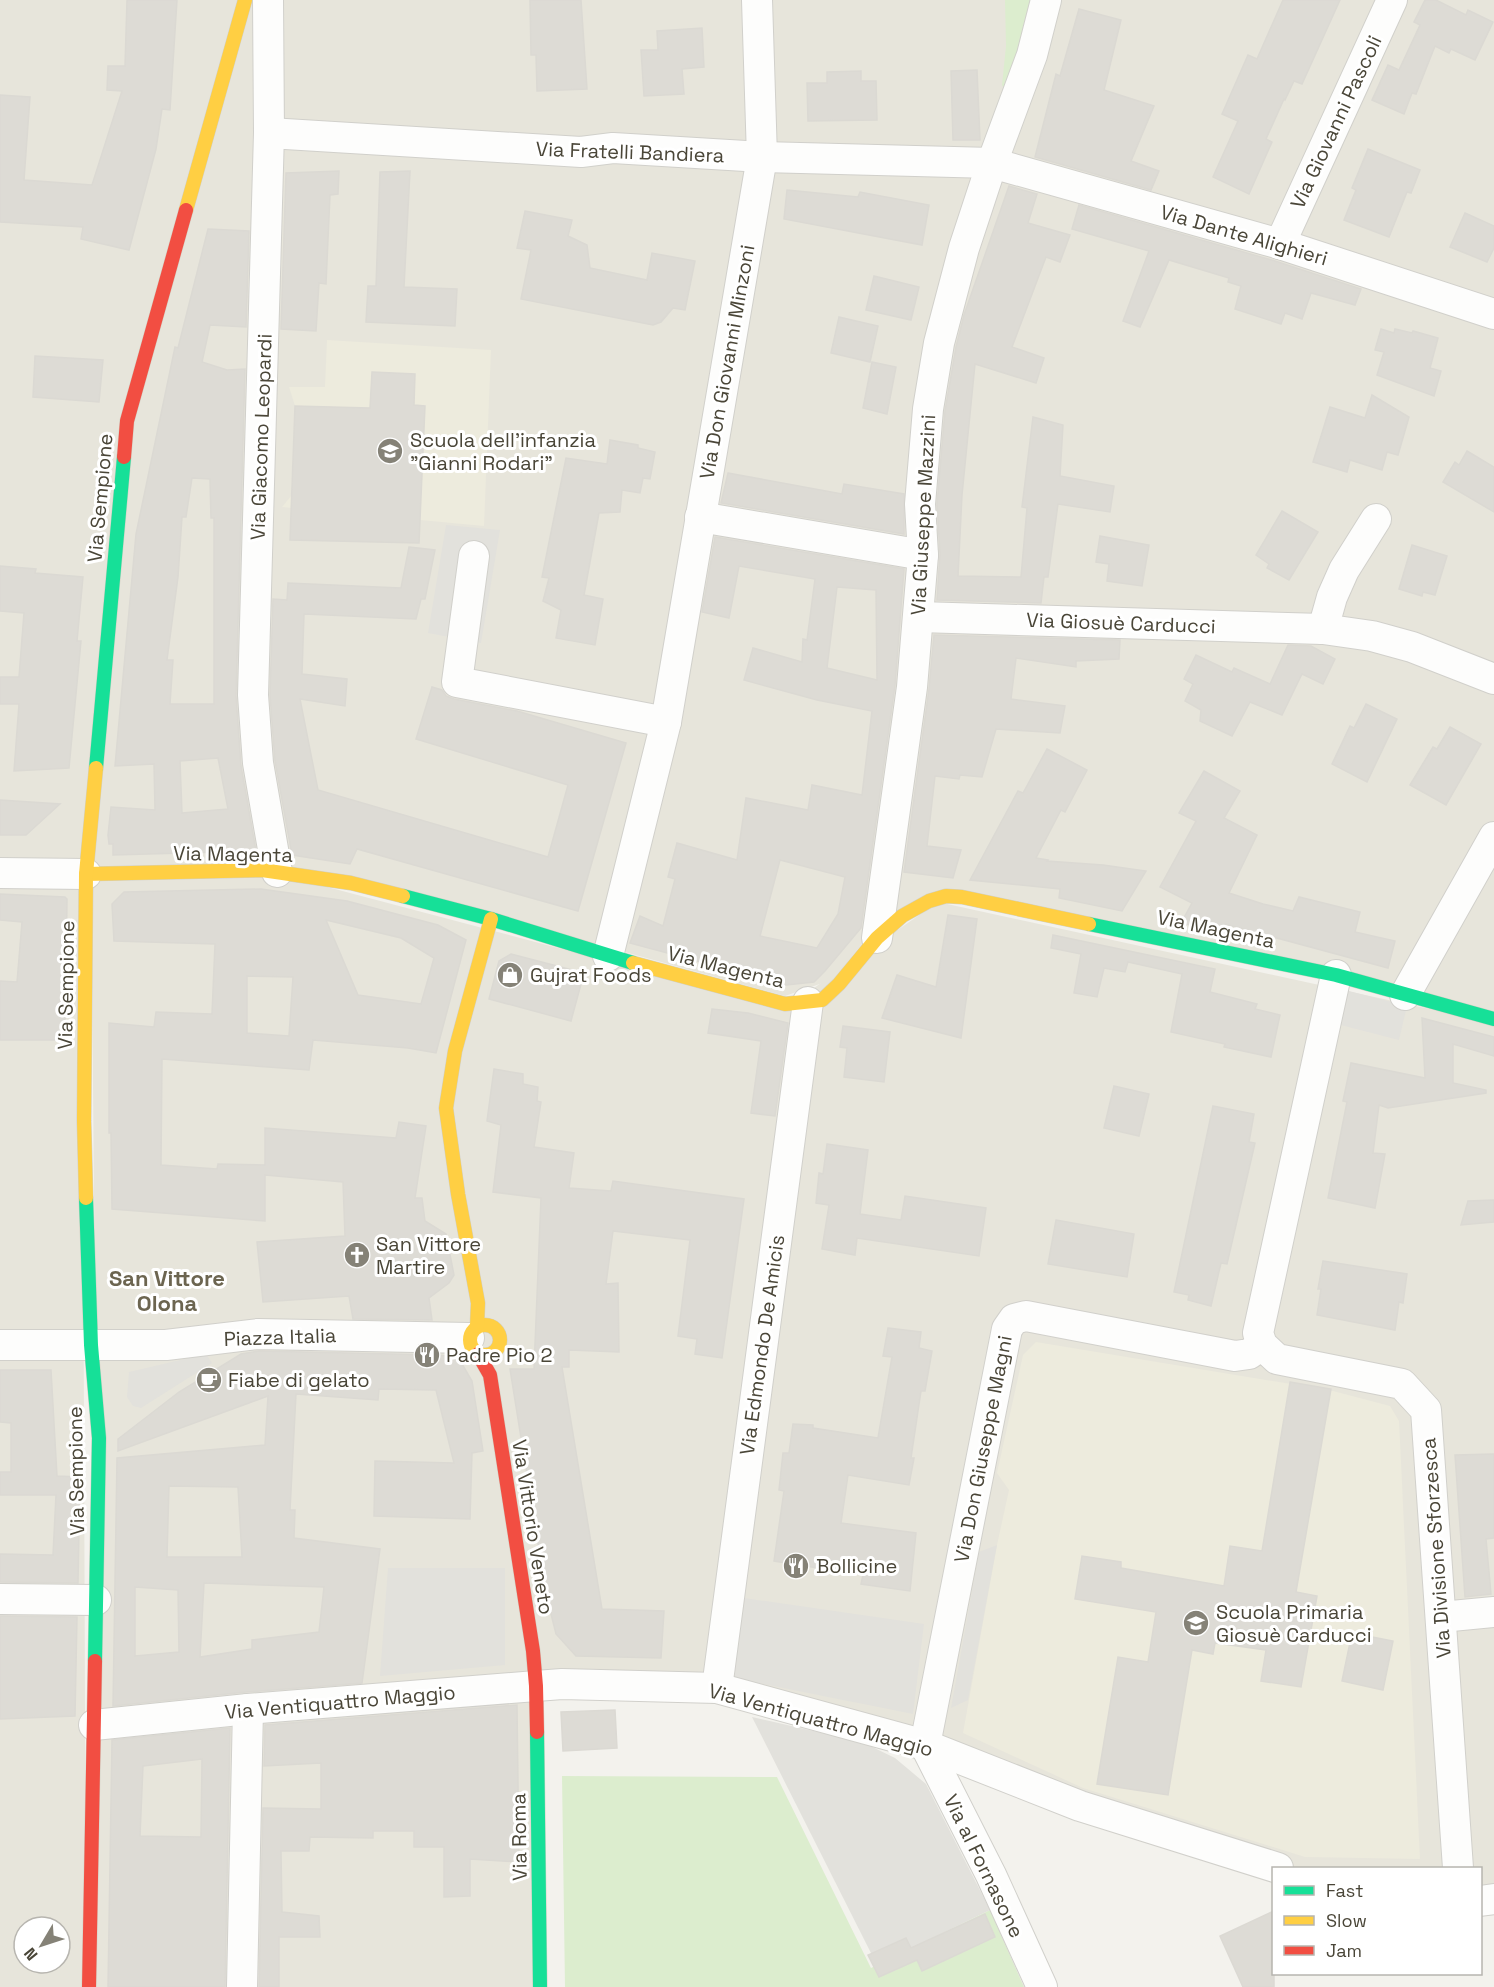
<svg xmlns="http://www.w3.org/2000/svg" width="1494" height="1987" viewBox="0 0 1494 1987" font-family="'Space Grotesk',sans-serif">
	<rect width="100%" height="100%" fill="#f3f2ed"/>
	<!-- residential -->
	<g fill="#e7e5db" fill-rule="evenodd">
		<path d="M0 0H242L124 421 82 874 86 1987H0ZM24 1927H60V1963H24Z"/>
		<polygon points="250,0 1040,0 960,247 913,548 870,934 834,979 785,996 351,877 90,872 131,424"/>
		<polygon points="1051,0 1494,0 1494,1015 968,893 881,929 930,412"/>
		<polygon points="91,874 278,874 785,1008 938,902 1494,1023 1494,1896 1481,1898 1480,1868 1289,1868 713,1684 99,1721"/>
		<polygon points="534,1689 537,1987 92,1987 98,1728"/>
	</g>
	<!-- education -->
	<g fill="#edebdd">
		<polygon points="327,340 491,350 484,526 282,507 291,496 295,406 289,387 325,387"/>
		<polygon points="1036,1342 1333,1391 1390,1406 1399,1421 1420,1859 1305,1857 1083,1788 963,1733 997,1545 1009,1490 997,1473 1023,1355"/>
	</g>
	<!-- green -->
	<g fill="#dcedce">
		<polygon points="1005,0 1034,0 1005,90 1002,85 1006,46"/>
		<polygon points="562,1776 777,1777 871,1968 990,1910 1024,1987 565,1987"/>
	</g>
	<!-- parking -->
	<g fill="#e2e1dc">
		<polygon points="446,525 500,530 481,643 428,633"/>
		<polygon points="1345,990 1407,1006 1399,1040 1337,1024"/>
		<polygon points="206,1354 212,1363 141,1408 133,1406 127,1397 129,1372"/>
		<polygon points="997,1545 968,1700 951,1708 979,1552"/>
		<polygon points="388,1568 505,1568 505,1665 380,1676"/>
		<polygon points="744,1598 924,1624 913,1714 729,1677"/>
		<polygon points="752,1717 862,1742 895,1758 926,1784 990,1910 877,1965"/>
	</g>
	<!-- building -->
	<g fill="#dddbd5" stroke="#dbd9d3" stroke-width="1.5" fill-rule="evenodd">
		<polygon points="127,0 177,0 170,110 162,109 156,149 129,250 81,239 83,227 0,222 0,95 30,97 24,180 92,185 122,91 107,90 108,66 125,66"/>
		<polygon points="530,0 581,0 587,89 537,91 536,55 531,55"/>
		<polygon points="1283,0 1340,0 1302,84 1294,81 1285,100 1284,99 1266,139 1272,142 1249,194 1213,177 1238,121 1222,114 1248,55 1257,59"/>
		<polygon points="1425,0 1436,0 1466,15 1468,10 1493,22 1475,60 1451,49 1449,53 1435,46 1416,94 1412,93 1404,114 1372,100 1388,65 1399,70 1420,25 1414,22"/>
		<polygon points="1079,9 1121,20 1104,90 1154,106 1131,161 1159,171 1151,190 1035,157 1056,74 1060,76"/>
		<polygon points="702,28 704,67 682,69 684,94 644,96 641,50 658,50 657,31"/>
		<polygon points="977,70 980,140 953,140 951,71"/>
		<polygon points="861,71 861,81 876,81 877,120 808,121 807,83 827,83 827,72"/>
		<polygon points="1368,149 1420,170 1411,193 1407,192 1389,237 1344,220 1356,190 1352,188"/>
		<polygon points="339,171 338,194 330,195 326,284 319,283 316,331 281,329 286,173"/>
		<polygon points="410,171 404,287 457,289 455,326 366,322 368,286 376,286 380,172"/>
		<polygon points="1009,186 1037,194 1028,223 1070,235 1060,262 1046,257 1012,347 1044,358 1036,383 975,364 962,495 958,576 1021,577 1027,508 1022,507 1033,417 1063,425 1060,476 1114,486 1110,512 1058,504 1048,577 1044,577 1041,603 937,600 940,554 937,504 945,411 956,347 964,315"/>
		<polygon points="787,190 858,197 860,192 929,205 922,245 784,219"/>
		<polygon points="1079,205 1275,261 1361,289 1355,305 1311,293 1302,319 1285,313 1281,324 1235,309 1241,286 1228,282 1229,278 1169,260 1140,327 1123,321 1149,251 1072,229"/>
		<polygon points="525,211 572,220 568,236 587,245 590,268 647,280 652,253 695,261 685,310 673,308 661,322 653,325 521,299 531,250 517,248"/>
		<polygon points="1465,213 1494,226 1494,248 1487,262 1450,247"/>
		<path d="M208 229 249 231 246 327 210 325 202 362 227 370 245 369 236 696 241 766 256 851 113 855V844H109L108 835 111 807 155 810 154 764 115 766 136 534 175 347 178 348ZM192 478 210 479 211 518H214V704H170L173 660H167L178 577 182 517H186ZM218 758 228 809 182 813 180 761Z"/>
		<polygon points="874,276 919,287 911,320 866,310"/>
		<polygon points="839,317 878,326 870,362 831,353"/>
		<polygon points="1381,329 1394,333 1395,329 1412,333 1413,331 1438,338 1430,368 1441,371 1434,396 1377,375 1384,352 1375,350"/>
		<polygon points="35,356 103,360 99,402 33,397"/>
		<polygon points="872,362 896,367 887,414 863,408"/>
		<polygon points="372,372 415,374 414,405 425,406 419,543 290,540 295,406 370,408"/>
		<polygon points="1372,395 1409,417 1398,455 1387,452 1382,470 1350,460 1347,472 1313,462 1330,407 1365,418"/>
		<polygon points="610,440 638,445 638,448 655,452 650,479 643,478 640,493 622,490 620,512 599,513 584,595 603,599 595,645 556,638 561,610 543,601 549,578 542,577 566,458 607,464"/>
		<polygon points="1467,451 1494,467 1494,512 1443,482 1455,462 1459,465"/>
		<polygon points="728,473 842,494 844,484 904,494 904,534 721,503"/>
		<polygon points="1282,511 1318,532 1289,580 1267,568 1269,564 1256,555"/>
		<polygon points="1100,536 1149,545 1142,586 1107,581 1109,564 1096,562"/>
		<path d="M715 537 904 569 895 685 861 928 825 971 814 982 786 985 630 943 640 916 663 926 675 879 668 877 677 843 737 860 746 798 808 810 812 785 862 795 872 711 817 700 744 680 753 648 802 662 803 639 807 640 815 579 739 566 729 618 702 612ZM837 587 876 590 877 680 827 668ZM780 860 845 877 838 914 817 948 760 936Z"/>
		<polygon points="1412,545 1447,556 1435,595 1423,592 1422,596 1399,589"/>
		<polygon points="409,547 435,550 425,599 421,599 416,619 304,614 302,674 347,679 345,706 300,699 318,790 548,857 568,785 416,739 432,687 442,690 446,696 454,699 517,711 626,743 578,911 357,849 350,864 292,855 275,761 270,695 273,599 287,600 288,583 401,588"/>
		<polygon points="0,566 36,569 35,573 83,577 77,641 81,641 69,768 14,771 19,704 0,704 0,677 19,677 24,613 0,611"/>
		<polygon points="934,635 1120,640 1119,659 1076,661 1076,667 1016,658 1011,699 1065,706 1060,733 996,729 982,777 960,775 959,779 935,776 927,846 961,850 953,878 904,872 929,689"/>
		<polygon points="1288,645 1311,646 1335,659 1323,684 1302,674 1282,715 1250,702 1232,736 1200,721 1201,710 1185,701 1193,684 1184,679 1196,655 1232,672 1234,668 1270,684"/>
		<polygon points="1366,704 1397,719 1367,782 1332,764 1350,726 1354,728"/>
		<polygon points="1450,727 1481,744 1446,805 1410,785 1433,747 1437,749"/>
		<polygon points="1047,749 1087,770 1065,812 1061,810 1036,858 1048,860 1047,861 1103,865 1146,871 1122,911 1059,898 1060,889 970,880 1018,791 1023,793"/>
		<polygon points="1204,771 1240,791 1224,818 1257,835 1229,893 1263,904 1293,911 1299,897 1360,912 1355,932 1395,941 1388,968 1225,924 1223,932 1181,923 1192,903 1160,887 1196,821 1179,813"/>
		<polygon points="0,800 60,804 26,835 0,835"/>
		<path d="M261 889 347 901 438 925 466 940 436 1053 408 1048 313 1040 309 1070 162 1059 161 1165 217 1169 218 1164 265 1165V1128L396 1138 399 1122 426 1126 415 1198H422L425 1221 446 1234 454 1275 449 1283 429 1298 432 1320 353 1319 349 1296 263 1302 257 1242 345 1236 343 1182 265 1175V1221L112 1209 111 1133H109V1023L154 1027 156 1012 212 1014 215 944 114 941 112 904 124 892ZM326 920 401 938 434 958 421 1004 358 995ZM247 976 293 977 289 1036 247 1033Z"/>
		<polygon points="0,894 65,897 67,899 65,1040 0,1040 0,981 17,982 22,922 0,920"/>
		<polygon points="948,915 977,919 961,1038 882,1018 897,975 936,987"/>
		<polygon points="1053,935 1215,969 1210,992 1257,1004 1255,1009 1280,1015 1271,1057 1224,1047 1225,1044 1171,1032 1182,974 1128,962 1125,972 1104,968 1097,997 1074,993 1081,954 1051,948"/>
		<polygon points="511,954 584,973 571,1021 489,999 499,961"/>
		<polygon points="712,1009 748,1013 788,1023 775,1116 751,1113 761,1041 708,1033"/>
		<polygon points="1422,1018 1494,1037 1494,1056 1453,1044 1453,1083 1486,1090 1486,1093 1388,1108 1379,1105 1373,1153 1385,1154 1375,1208 1328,1198 1347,1102 1343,1101 1351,1063 1425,1078"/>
		<polygon points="843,1026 890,1032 884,1082 844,1077 847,1048 840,1047"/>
		<polygon points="494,1069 523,1074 523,1084 538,1087 537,1101 541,1102 534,1147 574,1153 569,1188 611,1191 613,1181 744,1199 722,1358 695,1354 697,1339 678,1336 690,1240 613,1231 606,1284 618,1283 619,1352 569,1350 569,1367 562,1367 602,1609 664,1611 661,1658 576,1656 556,1634 546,1594 510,1369 534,1369 541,1198 493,1192 501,1125 487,1121"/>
		<polygon points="1114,1086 1149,1094 1139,1136 1104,1128"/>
		<polygon points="1213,1106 1254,1114 1249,1142 1255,1143 1227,1264 1221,1263 1211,1306 1188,1300 1189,1295 1174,1292"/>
		<polygon points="827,1144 868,1150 860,1214 901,1220 905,1196 986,1208 979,1256 857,1238 855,1255 822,1249 829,1205 816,1203 819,1173 823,1174"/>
		<polygon points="1494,1200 1494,1222 1461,1225 1468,1201"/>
		<polygon points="1056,1220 1134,1234 1127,1277 1048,1264"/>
		<polygon points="1323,1261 1407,1274 1403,1303 1399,1302 1395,1330 1317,1315 1321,1289 1318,1289"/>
		<polygon points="888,1328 921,1332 919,1348 932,1351 925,1391 921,1391 911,1458 914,1458 909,1485 848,1475 841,1523 916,1533 910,1591 861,1584 863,1575 774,1561 784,1491 779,1490 783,1453 789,1453 793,1424 813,1425 813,1428 878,1438 892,1357 883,1356"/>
		<path d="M259 1351 437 1355 458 1357 472 1381 483 1451 472 1453 470 1519 374 1516 375 1461 454 1463 436 1390 379 1389 378 1400 296 1394 290 1510H295L294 1538 380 1549 362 1683 246 1692 113 1706 117 1458 265 1445 268 1396 118 1451V1439L179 1392 241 1354ZM169 1486 238 1487 242 1557H167ZM204 1583 324 1587 319 1632 252 1640V1649L200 1657ZM135 1587 178 1590 179 1652 135 1656Z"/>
		<polygon points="0,1370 51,1370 57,1476 80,1477 78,1583 0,1582 0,1554 53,1555 56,1495 0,1495 0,1472 11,1472 11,1423 0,1422"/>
		<polygon points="1290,1382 1331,1389 1296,1592 1317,1596 1301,1687 1261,1681 1266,1650 1215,1643 1213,1654 1192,1650 1168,1795 1097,1784 1118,1657 1148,1662 1156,1612 1075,1599 1082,1556 1121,1562 1121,1568 1224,1586 1230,1546 1262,1551"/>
		<polygon points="1494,1454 1494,1538 1486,1539 1491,1594 1465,1597 1455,1455"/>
		<polygon points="0,1616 77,1617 75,1716 0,1719"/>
		<polygon points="1352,1633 1393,1641 1383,1690 1342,1681"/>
		<polygon points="517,1705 519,1862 470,1859 470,1896 444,1897 444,1847 414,1847 414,1831 373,1831 373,1838 310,1837 309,1851 281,1851 282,1912 319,1916 320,1937 279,1937 279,1987 259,1987 263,1808 321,1809 321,1763 264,1766 265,1725"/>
		<polygon points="615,1710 617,1748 563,1751 561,1712"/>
		<path d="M230 1728 225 1987H108L112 1740ZM202 1759 201 1837 140 1836 143 1766Z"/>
		<polygon points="1274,1911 1274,1987 1243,1987 1220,1936"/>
		<polygon points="985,1914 995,1937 922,1971 917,1960 879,1977 868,1955 906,1938 911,1948"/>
	</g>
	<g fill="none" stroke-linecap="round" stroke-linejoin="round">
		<!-- street casing -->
		<g stroke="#d1d0cb" stroke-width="32">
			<g id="street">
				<polyline points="268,0 269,133 253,695 258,763 277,872"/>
				<polyline points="269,133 581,152 613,148 762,157 992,163 1280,244 1494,314"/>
				<polyline points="1280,244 1392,0"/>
				<polyline points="700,517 923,555"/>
				<polyline points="474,556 457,682 666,722"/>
				<polyline points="919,617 1323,629 1372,636 1412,647 1494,679"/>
				<polyline points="1323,629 1332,597 1344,570 1376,519"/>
				<polyline points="0,873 86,874"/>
				<polyline points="877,938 912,687 923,555 920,504 928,409 939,343 964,248 992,163 1032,55 1046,0"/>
				<polyline points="608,956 666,722 762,157 757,0"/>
				<polyline points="1336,975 1258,1333 1262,1345 1277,1359 1402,1384 1426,1410 1458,1868"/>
				<polyline points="1405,995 1494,837"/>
				<polyline points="0,1345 166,1345 258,1334 469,1338"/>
				<polyline points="0,1599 96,1600"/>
				<polyline points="1441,1617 1494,1612"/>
				<polyline points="717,1688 808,1002"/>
				<polyline points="94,1725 248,1709 536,1686 562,1684 717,1688 925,1745 1080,1806 1278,1868"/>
				<polyline points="1480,1901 1494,1899"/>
				<polyline points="242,1987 248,1709"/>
				<polyline points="1042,1987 991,1875 925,1745 1007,1329 1014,1319 1026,1316 1235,1356 1249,1354 1262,1345"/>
			</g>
		</g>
		<!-- fast casing -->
		<g stroke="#d2d0c4" stroke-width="15">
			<g id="fast">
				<polyline points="96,768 124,457"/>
				<polyline points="403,896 491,919 633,963"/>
				<polyline points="1089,924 1336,975 1494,1019"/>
				<polyline points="86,1198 91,1345 99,1438 95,1661"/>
				<polyline points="537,1732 540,1987"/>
			</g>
		</g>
		<!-- slow casing -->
		<g stroke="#d2d0c4" stroke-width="15">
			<g id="slow">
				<polyline points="186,210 245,0"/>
				<polyline points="86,874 262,870 351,883 403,896"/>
				<polyline points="633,963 785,1004 822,1000 839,984 877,938 902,916 929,901 946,896 962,897 1089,924"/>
				<polyline points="86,1198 84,1121 86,874 96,768"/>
				<circle cx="485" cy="1340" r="15"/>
				<polyline points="477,1326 478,1303 458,1194 446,1108 455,1051 491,919"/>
			</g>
		</g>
		<!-- jam casing -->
		<g stroke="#d2d0c4" stroke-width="15">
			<g id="jam">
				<polyline points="124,457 127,421 186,210"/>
				<polyline points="478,1354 490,1375 533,1651 536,1686 537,1732"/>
				<polyline points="89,1987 95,1661"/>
			</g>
		</g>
		<!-- street -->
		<use href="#street" stroke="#fdfdfc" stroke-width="30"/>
		<!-- fast -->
		<use href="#fast" stroke="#16e098" stroke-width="14"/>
		<!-- slow -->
		<use href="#slow" stroke="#ffcf43" stroke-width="14"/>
		<!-- jam -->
		<use href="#jam" stroke="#f24e42" stroke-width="14"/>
	</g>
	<!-- icons -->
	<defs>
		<g id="school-disc" transform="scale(1.35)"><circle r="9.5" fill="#858277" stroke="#fff"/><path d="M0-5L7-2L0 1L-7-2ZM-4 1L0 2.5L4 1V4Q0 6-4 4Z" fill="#fff"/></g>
		<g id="shop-disc" transform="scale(1.35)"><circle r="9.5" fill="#858277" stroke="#fff"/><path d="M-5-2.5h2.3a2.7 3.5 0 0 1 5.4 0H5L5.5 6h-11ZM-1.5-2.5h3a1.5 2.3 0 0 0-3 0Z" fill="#fff"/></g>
		<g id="church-disc" transform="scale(1.35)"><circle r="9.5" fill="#858277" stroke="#fff"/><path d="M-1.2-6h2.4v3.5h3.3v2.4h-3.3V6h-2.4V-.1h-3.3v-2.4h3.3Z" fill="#fff"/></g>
		<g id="restaurant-disc" transform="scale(1.35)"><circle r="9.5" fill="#858277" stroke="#fff"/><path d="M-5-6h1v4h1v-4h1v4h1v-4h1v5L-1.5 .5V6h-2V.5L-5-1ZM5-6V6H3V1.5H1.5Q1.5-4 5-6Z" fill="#fff"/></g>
		<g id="cafe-disc" transform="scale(1.35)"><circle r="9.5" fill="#858277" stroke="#fff"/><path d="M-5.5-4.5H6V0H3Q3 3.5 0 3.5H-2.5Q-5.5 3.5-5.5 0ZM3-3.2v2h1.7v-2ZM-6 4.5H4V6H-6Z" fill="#fff"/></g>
	</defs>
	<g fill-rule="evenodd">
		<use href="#school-disc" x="390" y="451"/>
		<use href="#shop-disc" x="510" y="975"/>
		<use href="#church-disc" x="357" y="1255"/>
		<use href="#restaurant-disc" x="427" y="1355"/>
		<use href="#cafe-disc" x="209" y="1380"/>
		<use href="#restaurant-disc" x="796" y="1566"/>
		<use href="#school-disc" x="1196" y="1623"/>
	</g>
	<g text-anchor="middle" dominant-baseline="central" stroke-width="6" stroke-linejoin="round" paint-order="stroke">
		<!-- street labels -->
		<g font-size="20" fill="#4a4638" stroke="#fff">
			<text transform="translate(1336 122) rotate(-65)">Via Giovanni Pascoli</text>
			<text transform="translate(630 152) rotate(2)">Via Fratelli Bandiera</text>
			<text transform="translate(1244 235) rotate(16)">Via Dante Alighieri</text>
			<text transform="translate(727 362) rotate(-80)">Via Don Giovanni Minzoni</text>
			<text transform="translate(261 437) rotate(-88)">Via Giacomo Leopardi</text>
			<text transform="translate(100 498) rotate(-85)">Via Sempione</text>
			<text transform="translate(923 515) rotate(-87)">Via Giuseppe Mazzini</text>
			<text transform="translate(1121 623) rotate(2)">Via Giosuè Carducci</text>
			<text transform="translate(233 854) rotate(1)">Via Magenta</text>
			<text transform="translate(1216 929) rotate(12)">Via Magenta</text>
			<text transform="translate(726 967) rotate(14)">Via Magenta</text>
			<text transform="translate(66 985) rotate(-89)">Via Sempione</text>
			<text transform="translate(280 1337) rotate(-2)">Piazza Italia</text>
			<text transform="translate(762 1345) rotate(-82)">Via Edmondo De Amicis</text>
			<text transform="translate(983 1449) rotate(-79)">Via Don Giuseppe Magni</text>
			<text transform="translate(76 1471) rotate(-91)">Via Sempione</text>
			<text transform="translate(533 1527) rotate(81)">Via Vittorio Veneto</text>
			<text transform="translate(1436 1548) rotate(-94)">Via Divisione Sforzesca</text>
			<text transform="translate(340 1702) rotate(-5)">Via Ventiquattro Maggio</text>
			<text transform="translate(821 1720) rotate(15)">Via Ventiquattro Maggio</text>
			<text transform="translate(519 1837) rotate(-91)">Via Roma</text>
			<text transform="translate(984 1866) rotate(64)">Via al Fornasone</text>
		</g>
		<!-- poi labels -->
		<g font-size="20" fill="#4a4638" stroke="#fff" text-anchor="start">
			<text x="410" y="440">Scuola dell'infanzia<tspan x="410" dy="23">"Gianni Rodari"</tspan></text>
			<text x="530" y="975">Gujrat Foods</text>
			<text x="376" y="1244">San Vittore<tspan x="376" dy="23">Martire</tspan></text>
			<text x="446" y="1355">Padre Pio 2</text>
			<text x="228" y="1380">Fiabe di gelato</text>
			<text x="816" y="1566">Bollicine</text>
			<text x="1216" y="1612">Scuola Primaria<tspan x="1216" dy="23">Giosuè Carducci</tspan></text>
		</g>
		<!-- quarter labels -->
		<g font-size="22" font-weight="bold" fill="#6c6550" stroke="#fff">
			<text x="167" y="1278">San Vittore<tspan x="167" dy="25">Olona</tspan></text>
		</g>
	</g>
	<!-- legend -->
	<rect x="1272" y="1867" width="210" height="108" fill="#ffffff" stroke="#b7b5af" stroke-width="1.5"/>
	<rect x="1284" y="1886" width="30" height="9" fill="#16e098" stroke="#b7b5af" stroke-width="1.5"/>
	<text x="1326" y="1897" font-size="18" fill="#4a4638">Fast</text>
	<rect x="1284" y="1916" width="30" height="9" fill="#ffcf43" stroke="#b7b5af" stroke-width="1.5"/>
	<text x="1326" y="1927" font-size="18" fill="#4a4638">Slow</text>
	<rect x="1284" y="1946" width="30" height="9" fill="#f24e42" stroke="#b7b5af" stroke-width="1.5"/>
	<text x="1326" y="1957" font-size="18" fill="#4a4638">Jam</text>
	<!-- north arrow -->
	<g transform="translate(42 1945) rotate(231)"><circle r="28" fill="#ffffff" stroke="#b7b5af" stroke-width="1.5"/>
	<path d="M0-4.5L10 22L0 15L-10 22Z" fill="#858277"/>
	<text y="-9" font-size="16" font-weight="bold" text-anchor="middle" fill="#4a4638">N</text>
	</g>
</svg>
